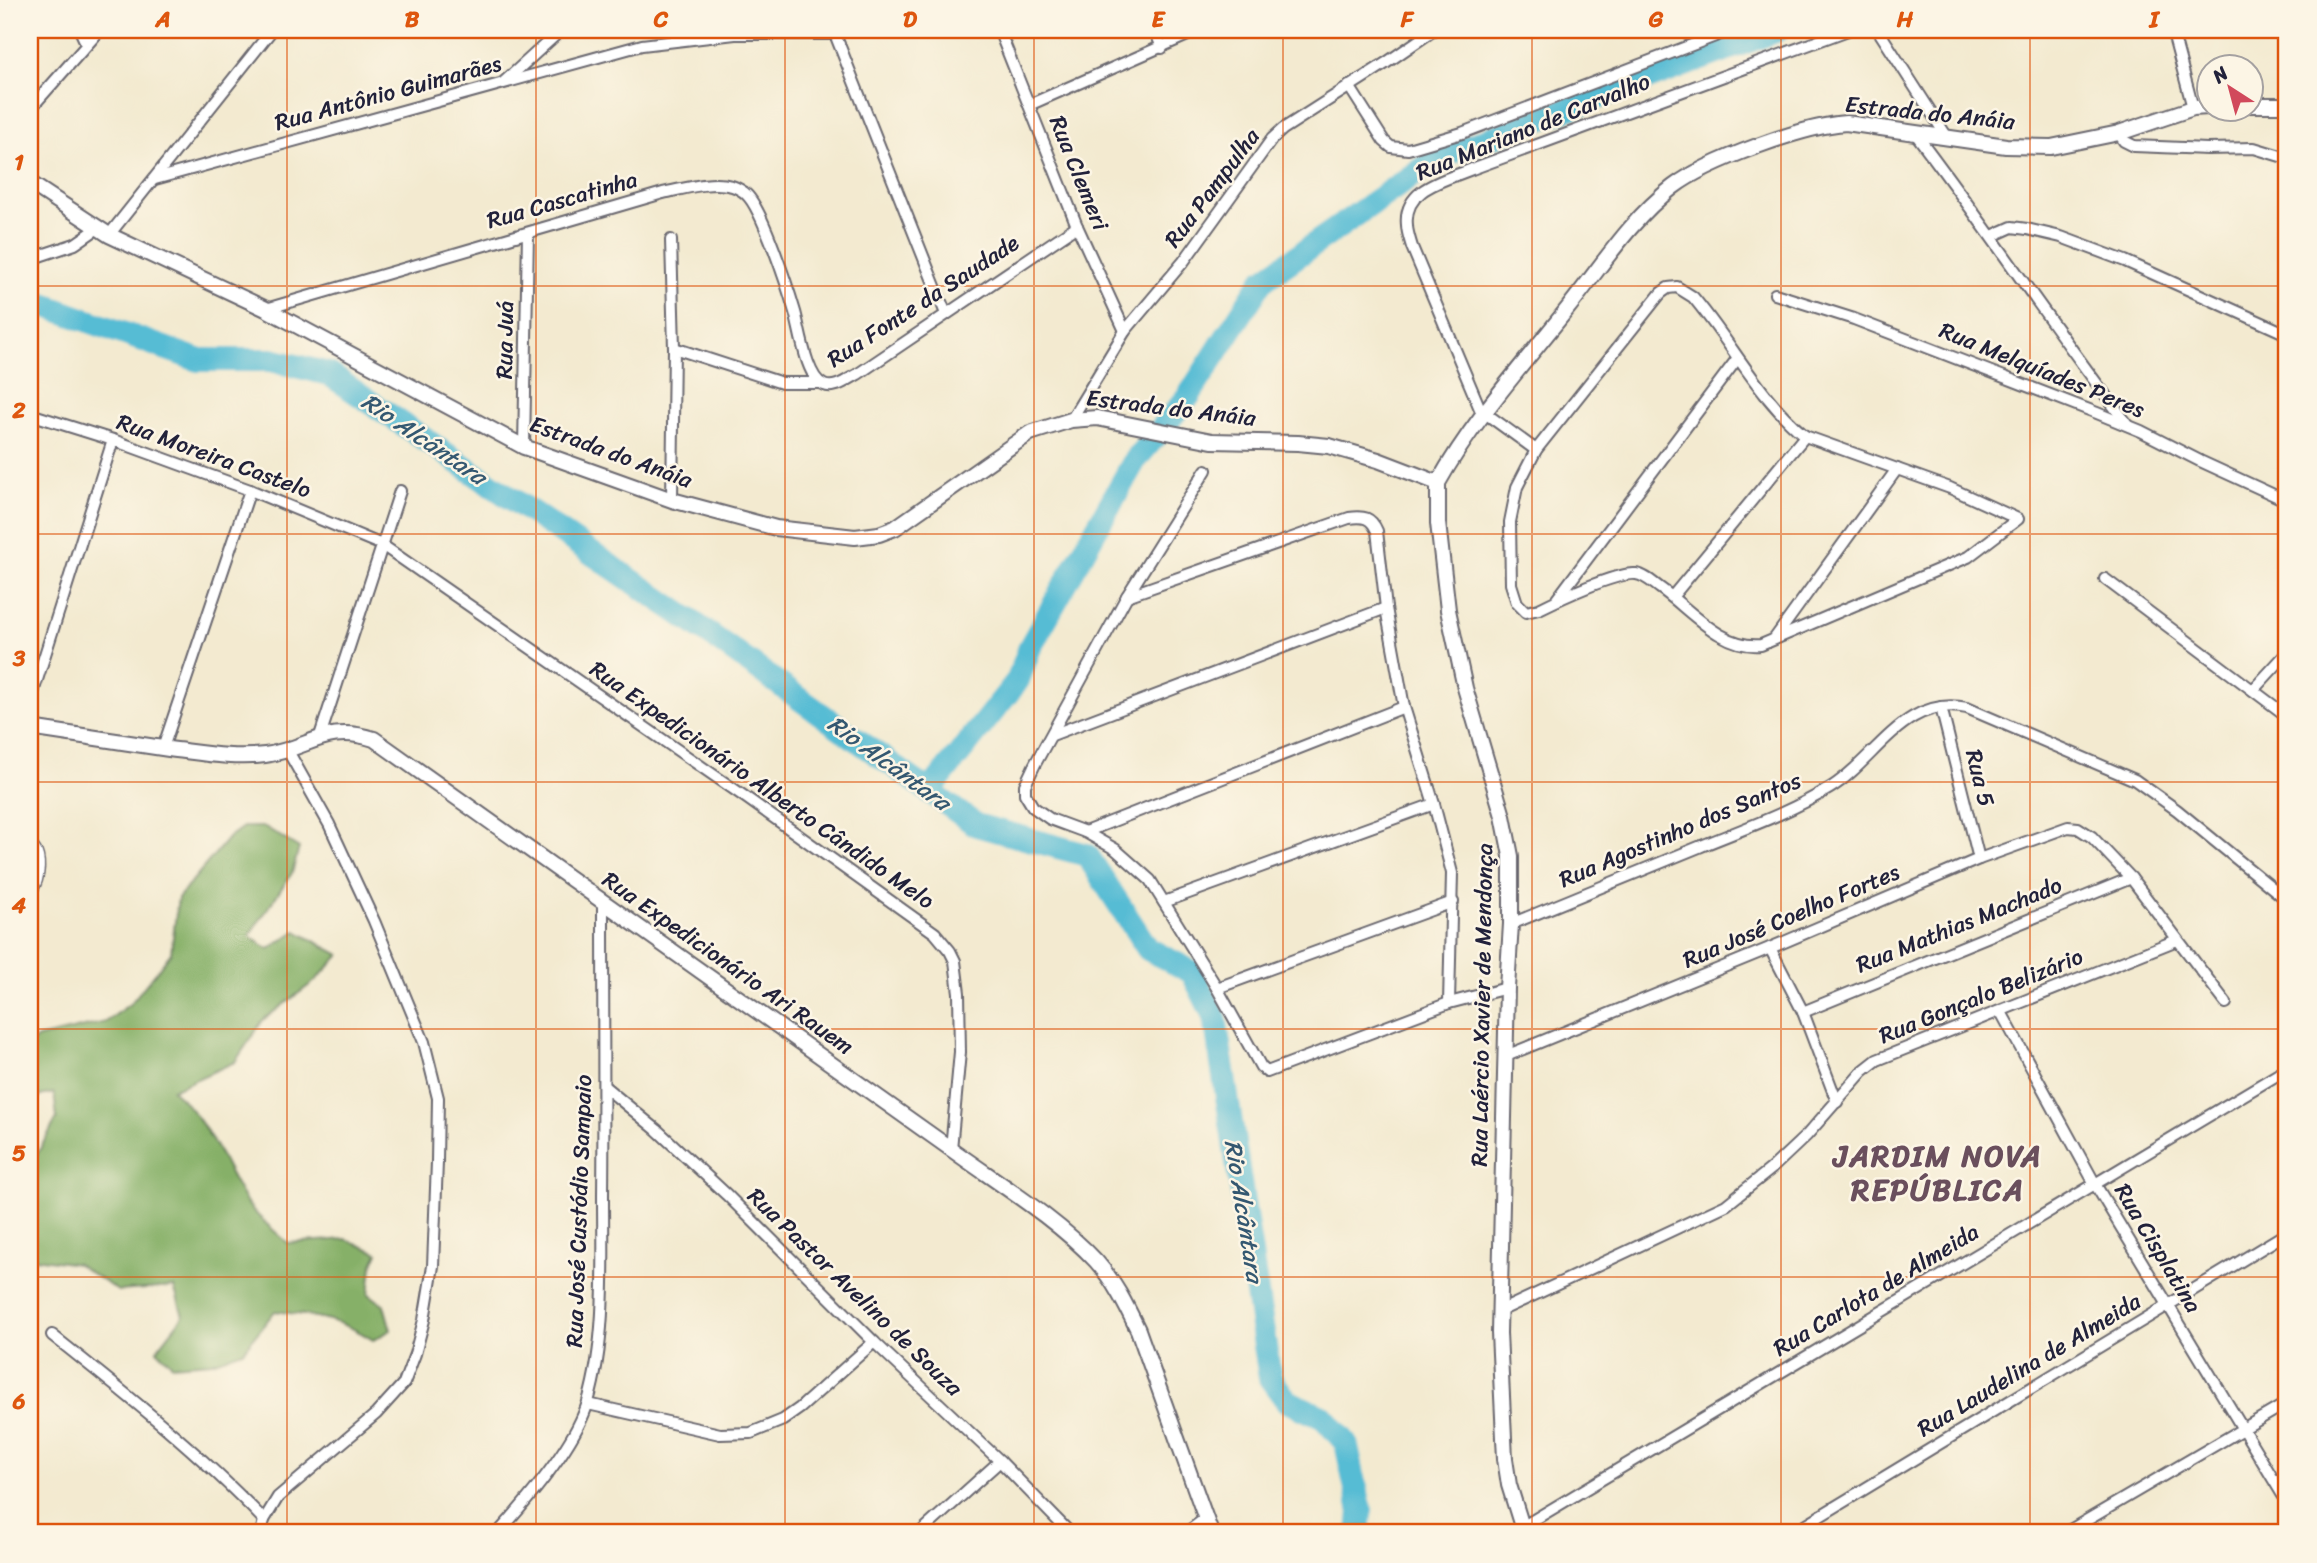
<svg xmlns="http://www.w3.org/2000/svg" width="2317" height="1563" viewBox="0 0 2317 1563" font-family="Sriracha,sans-serif">
	<rect width="100%" height="100%" fill="#fcf5e5"/>
	<filter id="ink" filterUnits="userSpaceOnUse"><feTurbulence type="fractalNoise" baseFrequency=".0143" numOctaves="2"/><feDisplacementMap in="SourceGraphic" scale="14" xChannelSelector="R" yChannelSelector="G"/><feConvolveMatrix kernelMatrix="1 2 1 2 8 2 1 2 1" color-interpolation-filters="sRGB"/></filter>
	<filter id="wash" filterUnits="userSpaceOnUse"><feTurbulence type="fractalNoise" baseFrequency=".00686" numOctaves="4" result="noise"/><feDisplacementMap in="SourceGraphic" scale="28" xChannelSelector="R" yChannelSelector="G"/><feGaussianBlur stdDeviation="1.57" result="paint"/><feColorMatrix in="noise" values="0 0 0 0 0 0 0 0 0 0 0 0 0 0 0 0 0 1.4 0 .05"/><feComposite in="paint" operator="in"/></filter>
	<g filter="url(#wash)">
		<rect width="100%" height="100%" fill="#f3ead0"/>
		<!-- forest -->
		<path fill="#86b067" stroke="#546951" stroke-width="2" d="M243 827H265L299 848 292 873 249 936 269 949 296 931 340 955 315 981 263 1020 235 1062 172 1090C207 1119 222 1162 245 1200 255 1216 274 1230 288 1243L346 1239 378 1253 372 1266 369 1294 384 1305 391 1330 373 1340C339 1318 314 1316 275 1311L243 1351 212 1362 172 1365 157 1350 183 1316 174 1287 118 1291 77 1264 35 1258 30 1224V1167L57 1118 54 1093 40 1096 30 1110V1044L38 1038 106 1022 131 1003 171 953 178 898 229 837Z"/>
		<g fill="none" stroke-linecap="round" stroke-linejoin="round">
			<!-- river -->
			<g stroke="#56bcd4" stroke-width="24">
				<polyline points="30,300 198,360 271,360 329,374 691,621 976,825 1087,855 1148,949 1192,972 1215,1018 1270,1378 1287,1401 1324,1418 1346,1443 1361,1512 1359,1533"/>
				<polyline points="929,792 1018,680 1030,647 1135,460 1188,397 1262,281 1437,158 1778,30"/>
			</g>
		</g>
	</g>
	<g filter="url(#ink)">
		<g fill="none" stroke-linecap="round" stroke-linejoin="round">
			<!-- pedestrian casing -->
			<g stroke="#6b686f" stroke-width="12">
				<path id="pedestrian" d="M30 842C30 843 37 851 37 852 42 864 39 885 30 893"/>
			</g>
			<!-- minor casing -->
			<g stroke="#6b686f" stroke-width="14">
				<g id="minor">
					<polyline points="80,30 86,43"/>
					<polyline points="999,30 1077,226 1125,331"/>
					<polyline points="1155,30 1162,48"/>
					<polyline points="1878,30 1947,137"/>
					<polyline points="2172,30 2193,108"/>
					<polyline points="504,82 561,30"/>
					<polyline points="1349,86 1384,141 1391,147 1408,149 1462,133 1731,30"/>
					<polyline points="1029,105 1199,30"/>
					<polyline points="30,109 100,30"/>
					<path d="M1915 133C1988 229 2054 329 2128 425"/>
					<polyline points="2119,133 2124,141 2134,146 2208,149 2254,148 2287,158"/>
					<polyline points="155,179 642,45 735,34 835,34 946,314"/>
					<polyline points="109,235 272,30"/>
					<polyline points="1992,236 2012,227 2027,229 2061,237 2125,261 2287,334"/>
					<polyline points="671,240 674,348 672,500"/>
					<polyline points="30,259 75,244 98,228"/>
					<path d="M1677 287 1693 297C1732 343 1758 397 1805 436L1950 488 2018 519 1968 557 1761 645C1721 649 1690 609 1660 588 1653 583 1645 575 1636 574 1616 572 1559 599 1539 609L1526 612 1517 603 1511 584 1510 522 1517 487 1536 450 1661 293 1668 288Z"/>
					<polyline points="1775,294 1854,319 2097,413 2141,431 2200,461 2287,501"/>
					<path d="M266 309 663 193C684 189 710 180 732 186 736 187 743 191 746 194 762 208 788 288 795 312 800 329 806 378 824 385 835 390 848 379 858 374L1077 226"/>
					<polyline points="674,348 782,383 819,383"/>
					<polyline points="1485,413 1536,450"/>
					<polyline points="30,414 113,440 250,490 382,545 748,799 935,933 950,951 955,961 959,993 960,1052 951,1149"/>
					<path d="M1483 416 1412 247C1410 240 1407 232 1407 225 1403 188 1446 180 1472 169L1848 30"/>
					<polyline points="1071,420 1125,331 1184,261 1272,139 1283,129 1386,63 1434,30"/>
					<polyline points="524,447 528,233"/>
					<polyline points="1206,470 1127,596 1035,764 1025,785 1025,794 1033,807 1050,819 1085,832 1115,849 1150,880 1217,988 1261,1067 1267,1072 1449,1003 1507,988"/>
					<polyline points="2105,579 2287,716"/>
					<path d="M1127 596 1349 518C1364 516 1371 517 1377 531L1386 608 1404 707 1434 804 1452 873 1449 1003"/>
					<polyline points="1672,597 1805,436"/>
					<polyline points="1557,599 1737,359"/>
					<polyline points="1775,638 1897,469"/>
					<polyline points="2253,690 2287,653"/>
					<polyline points="30,702 113,440"/>
					<polyline points="1941,707 1979,859"/>
					<polyline points="1052,735 1386,608"/>
					<polyline points="320,736 400,491"/>
					<polyline points="163,748 250,490"/>
					<polyline points="1085,832 1404,707"/>
					<polyline points="1164,902 1434,804"/>
					<path d="M1511 924C1573 898 1636 873 1699 847 1743 829 1789 813 1830 788 1875 761 1905 694 1967 708L2135 780 2177 810 2287 900"/>
					<polyline points="1770,948 1803,1012 1837,1102"/>
					<polyline points="1217,988 1453,902"/>
					<polyline points="1803,1012 2131,878"/>
					<polyline points="2001,1012 2095,1184 2287,1502"/>
					<polyline points="1506,1056 1770,948 1979,859 2068,827 2078,828 2092,837 2131,878 2226,1003"/>
					<polyline points="605,1087 657,1130 727,1195 874,1342 1000,1461 1070,1533"/>
					<polyline points="1500,1311 1726,1205 1771,1169 1807,1135 1863,1071 1877,1060 2177,940"/>
					<path d="M52 1335C125 1393 199 1452 264 1520L261 1533"/>
					<polyline points="588,1404 720,1434 751,1433 783,1420 800,1408 874,1342"/>
					<polyline points="264,1520 278,1497 376,1414 404,1383 415,1354 424,1320 433,1266 437,1162 438,1098 424,1042 374,921 329,824 288,751"/>
					<polyline points="1519,1531 1522,1527 2287,1069"/>
					<path d="M498 1533C526 1502 576 1443 588 1402 607 1337 603 1264 603 1196 604 1098 603 1001 603 903"/>
					<polyline points="920,1533 1000,1461"/>
					<polyline points="1186,1533 1206,1518"/>
					<polyline points="1792,1533 2287,1233"/>
					<polyline points="2065,1533 2287,1403"/>
				</g>
			</g>
			<!-- tertiary casing -->
			<g stroke="#6b686f" stroke-width="18">
				<g id="tertiary">
					<polyline points="2250,105 2287,105"/>
					<polyline points="30,183 109,235 266,309 524,447 672,500 776,528 855,537 879,534 895,528 1030,433 1071,420 1097,418 1212,441 1298,443 1329,446 1378,460 1438,483"/>
					<polyline points="1438,483 1438,523 1448,610 1465,688 1503,816 1511,856 1511,924 1507,988 1499,1333 1505,1459 1509,1485 1524,1533"/>
					<path d="M1438 483C1473 420 1523 365 1568 308 1601 267 1630 220 1673 187 1707 161 1803 126 1846 123L2006 146 2051 147 2119 133 2193 108 2208 107"/>
					<path d="M30 728C76 735 122 742 169 749 202 753 233 759 265 755 309 749 326 723 374 739L951 1149C998 1183 1057 1219 1096 1261 1114 1281 1126 1305 1138 1330L1211 1533"/>
				</g>
			</g>
			<!-- pedestrian -->
			<use href="#pedestrian" stroke="#fff" stroke-width="9"/>
			<!-- minor -->
			<use href="#minor" stroke="#fff" stroke-width="10"/>
			<!-- tertiary -->
			<use href="#tertiary" stroke="#fff" stroke-width="14"/>
		</g>
	</g>
	<!-- grid -->
	<path fill="none" stroke="#de560e" stroke-width="2" stroke-opacity="0.55" d="M287 30V1533M536 30V1533M785 30V1533M1034 30V1533M1283 30V1533M1532 30V1533M1781 30V1533M2030 30V1533M30 286H2287M30 534H2287M30 782H2287M30 1029H2287M30 1277H2287"/>
	<g text-anchor="middle" dominant-baseline="central" stroke-width="5" stroke-linejoin="round" paint-order="stroke">
		<!-- street labels -->
		<g font-size="23" fill="#22223b" stroke="#fcf5e5">
			<text transform="translate(388 93) rotate(-15)">Rua Antônio Guimarães</text>
			<text transform="translate(1930 113) rotate(6)">Estrada do Anáia</text>
			<text transform="translate(1533 127) rotate(-22)">Rua Mariano de Carvalho</text>
			<text transform="translate(1079 173) rotate(68)">Rua Clemeri</text>
			<text transform="translate(1212 188) rotate(-53)">Rua Pampulha</text>
			<text transform="translate(562 200) rotate(-16)">Rua Cascatinha</text>
			<text transform="translate(923 301) rotate(-33)">Rua Fonte da Saudade</text>
			<text transform="translate(505 340) rotate(-89)">Rua Juá</text>
			<text transform="translate(2042 370) rotate(22)">Rua Melquíades Peres</text>
			<text transform="translate(1171 408) rotate(7)">Estrada do Anáia</text>
			<text transform="translate(611 452) rotate(20)">Estrada do Anáia</text>
			<text transform="translate(214 456) rotate(20)">Rua Moreira Castelo</text>
			<text transform="translate(1980 778) rotate(76)">Rua 5</text>
			<text transform="translate(762 785) rotate(35)">Rua Expedicionário Alberto Cândido Melo</text>
			<text transform="translate(1680 830) rotate(-23)">Rua Agostinho dos Santos</text>
			<text transform="translate(1791 916) rotate(-23)">Rua José Coelho Fortes</text>
			<text transform="translate(1959 925) rotate(-22)">Rua Mathias Machado</text>
			<text transform="translate(728 963) rotate(35)">Rua Expedicionário Ari Rauem</text>
			<text transform="translate(1981 996) rotate(-22)">Rua Gonçalo Belizário</text>
			<text transform="translate(1482 1005) rotate(-89)">Rua Laércio Xavier de Mendonça</text>
			<text transform="translate(579 1211) rotate(-88)">Rua José Custódio Sampaio</text>
			<text transform="translate(2158 1248) rotate(59)">Rua Cisplatina</text>
			<text transform="translate(1876 1290) rotate(-31)">Rua Carlota de Almeida</text>
			<text transform="translate(855 1292) rotate(44)">Rua Pastor Avelino de Souza</text>
			<text transform="translate(2029 1365) rotate(-31)">Rua Laudelina de Almeida</text>
		</g>
		<!-- water labels -->
		<g font-size="24" font-style="italic" fill="#345871" stroke="#fcf5e5">
			<text transform="translate(424 439) rotate(34)">Rio Alcântara</text>
			<text transform="translate(889 763) rotate(36)">Rio Alcântara</text>
			<text transform="translate(1244 1211) rotate(81)">Rio Alcântara</text>
		</g>
		<!-- district labels -->
		<g font-size="30" font-weight="bold" letter-spacing="2" fill="#6a4f5d" stroke="#fcf5e5">
			<text x="1938" y="1156">JARDIM NOVA<tspan x="1938" dy="34">REPÚBLICA</tspan></text>
		</g>
	</g>
	<!-- margin -->
	<rect width="2317" height="1563" fill="none" stroke="#fcf5e5" stroke-width="77"/>
	<!-- north arrow -->
	<g transform="translate(2230 88) rotate(324)"><circle r="33" fill="#fcf5e5" stroke="#a5a1a1" stroke-width="2"/>
	<path d="M0-5L12 26L0 18L-12 26Z" fill="#d1495b"/>
	<text y="-10" font-size="19" font-weight="bold" text-anchor="middle" fill="#22223b">N</text>
	</g>
	<rect x="38" y="38" width="2240" height="1486" fill="none" stroke="#de560e" stroke-width="2.5"/>
	<g font-size="23" text-anchor="middle" font-weight="bold" fill="#de560e">
		<text x="163" y="27">A</text>
		<text x="412" y="27">B</text>
		<text x="661" y="27">C</text>
		<text x="910" y="27">D</text>
		<text x="1158" y="27">E</text>
		<text x="1407" y="27">F</text>
		<text x="1656" y="27">G</text>
		<text x="1905" y="27">H</text>
		<text x="2154" y="27">I</text>
		<text x="19" y="170">1</text>
		<text x="19" y="418">2</text>
		<text x="19" y="666">3</text>
		<text x="19" y="913">4</text>
		<text x="19" y="1161">5</text>
		<text x="19" y="1409">6</text>
	</g>
</svg>
